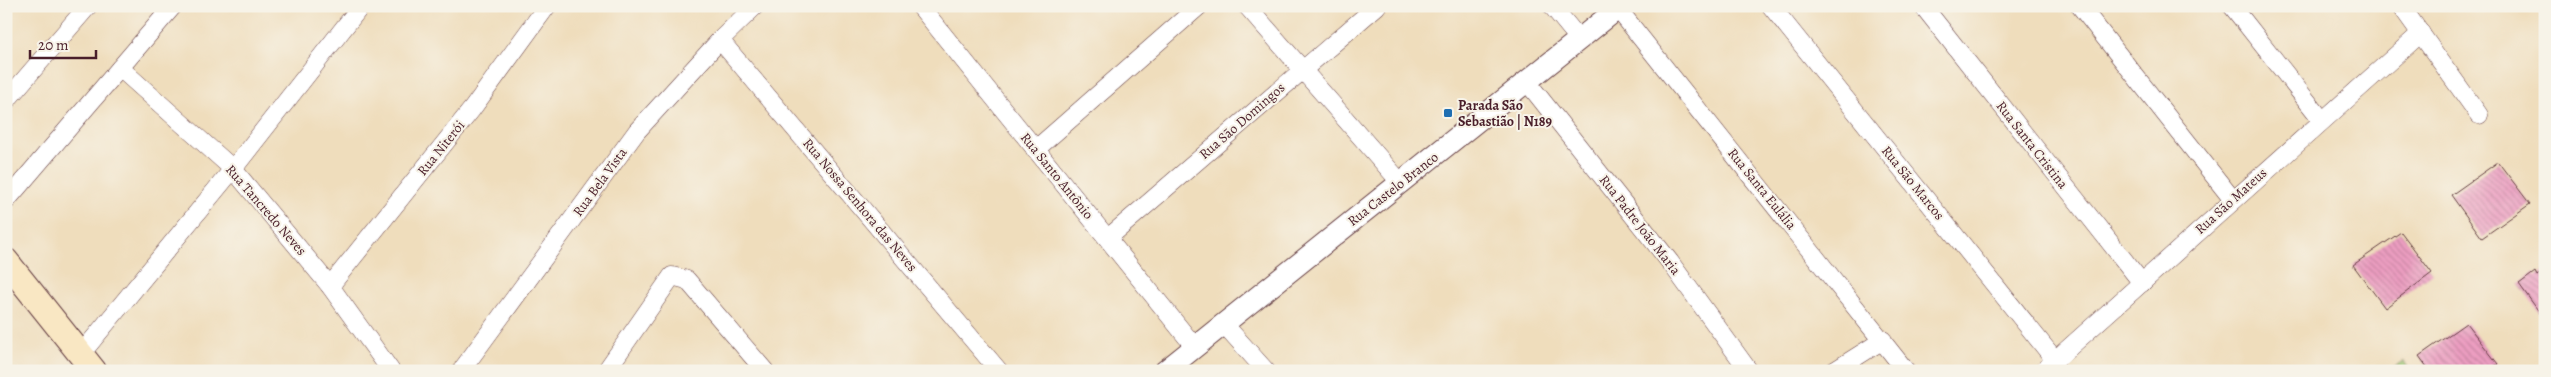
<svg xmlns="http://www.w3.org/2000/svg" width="2551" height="377" viewBox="0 0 2551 377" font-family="Alegreya,serif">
	<defs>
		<pattern id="building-back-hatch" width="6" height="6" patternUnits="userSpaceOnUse" patternTransform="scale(1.25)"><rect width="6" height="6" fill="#ec9ec1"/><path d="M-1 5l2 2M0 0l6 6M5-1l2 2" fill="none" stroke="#c1809d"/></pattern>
	</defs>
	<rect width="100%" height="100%" fill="#f7f3e8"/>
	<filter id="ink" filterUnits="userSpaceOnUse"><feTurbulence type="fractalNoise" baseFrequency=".02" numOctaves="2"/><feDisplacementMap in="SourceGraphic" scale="10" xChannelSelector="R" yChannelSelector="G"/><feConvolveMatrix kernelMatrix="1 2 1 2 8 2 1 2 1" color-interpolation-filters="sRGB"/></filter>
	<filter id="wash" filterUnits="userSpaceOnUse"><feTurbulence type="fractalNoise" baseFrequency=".0096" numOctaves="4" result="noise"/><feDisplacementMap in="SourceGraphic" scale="20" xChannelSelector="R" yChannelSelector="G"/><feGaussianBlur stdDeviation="1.12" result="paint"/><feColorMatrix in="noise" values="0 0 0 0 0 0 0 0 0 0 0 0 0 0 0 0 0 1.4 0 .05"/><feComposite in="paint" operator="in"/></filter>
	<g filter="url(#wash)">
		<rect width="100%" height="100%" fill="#efddbc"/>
		<!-- green -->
		<polygon fill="#9bc672" stroke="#72724e" points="2404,361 2410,371 2389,371"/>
		<g id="blocks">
			<!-- building -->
			<g fill="url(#building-back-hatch)">
				<polygon points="2498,162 2530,204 2482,238 2451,195"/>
				<polygon points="2401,232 2432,273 2385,308 2353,265"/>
				<polygon points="2545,270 2545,320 2519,284 2535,272 2537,276"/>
				<polygon points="2466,323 2498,364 2489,371 2430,371 2419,356"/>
			</g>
		</g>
	</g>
	<g filter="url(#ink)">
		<use href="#blocks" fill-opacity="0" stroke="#633c41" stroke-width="1"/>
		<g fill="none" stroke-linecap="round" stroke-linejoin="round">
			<!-- minor casing -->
			<g stroke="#633c41" stroke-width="19">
				<g id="minor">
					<polyline points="920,6 1194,346"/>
					<polyline points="1247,6 1401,183"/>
					<polyline points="1552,6 1580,40"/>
					<polyline points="1771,6 2055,360"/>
					<polyline points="1923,6 2142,283"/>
					<polyline points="2080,6 2233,200"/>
					<polyline points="2232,6 2322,120"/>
					<polyline points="2401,6 2479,115"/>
					<polyline points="1618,9 1906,371"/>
					<polyline points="720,40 999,371"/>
					<polyline points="120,68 233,169 330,286 391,371"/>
					<polyline points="1528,83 1670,262 1749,371"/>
					<polyline points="6,101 88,6"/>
					<polyline points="1035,150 1199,6"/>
					<polyline points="6,201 173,6"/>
					<polyline points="1108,238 1377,6"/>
					<polyline points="330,286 472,109 547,6"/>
					<polyline points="1223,323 1266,371"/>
					<polyline points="81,354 233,169 361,6"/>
					<polyline points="461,371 637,131 720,40 755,6"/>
					<polyline points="606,371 672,276 687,280 765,371"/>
					<polyline points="1834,371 1883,340"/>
					<polyline points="2043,371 2421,33"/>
				</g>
			</g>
			<!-- tertiary casing -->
			<g stroke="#633c41" stroke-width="23">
				<polyline id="tertiary" points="1165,371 1621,6"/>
			</g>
			<!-- secondary casing -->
			<g stroke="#633c41" stroke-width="27">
				<polyline id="secondary" points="6,261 94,371"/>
			</g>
			<!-- minor -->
			<use href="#minor" stroke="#fff" stroke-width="18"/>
			<!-- tertiary -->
			<use href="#tertiary" stroke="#fff" stroke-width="21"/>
			<!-- secondary -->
			<use href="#secondary" stroke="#f9e7c3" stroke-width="25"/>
		</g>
	</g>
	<!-- markers -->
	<rect fill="#1f6fb2" stroke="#f7f3e8" stroke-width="2" x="1443" y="108" width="10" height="10" rx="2.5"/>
	<g text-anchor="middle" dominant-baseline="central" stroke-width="4" stroke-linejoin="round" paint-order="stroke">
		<!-- poi labels -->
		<g font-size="14" font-weight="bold" fill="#4a1f2b" stroke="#f7f3e8" text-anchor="start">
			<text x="1458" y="105">Parada São<tspan x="1458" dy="16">Sebastião | N189</tspan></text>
		</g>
		<!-- street labels -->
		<g font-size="14" fill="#4a1f2b" stroke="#f7f3e8">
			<text transform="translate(1242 121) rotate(-41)">Rua São Domingos</text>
			<text transform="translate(2032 145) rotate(52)">Rua Santa Cristina</text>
			<text transform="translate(441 148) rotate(-51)">Rua Niterói</text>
			<text transform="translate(1057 176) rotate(51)">Rua Santo Antônio</text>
			<text transform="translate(600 182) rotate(-54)">Rua Bela Vista</text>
			<text transform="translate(1913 183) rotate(51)">Rua São Marcos</text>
			<text transform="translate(1393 189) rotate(-38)">Rua Castelo Branco</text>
			<text transform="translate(1762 189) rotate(51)">Rua Santa Eulália</text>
			<text transform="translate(2231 201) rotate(-42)">Rua São Mateus</text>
			<text transform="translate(860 205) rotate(50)">Rua Nossa Senhora das Neves</text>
			<text transform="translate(266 210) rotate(49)">Rua Tancredo Neves</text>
			<text transform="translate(1640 225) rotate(52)">Rua Padre João Maria</text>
		</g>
	</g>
	<!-- margin -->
	<rect width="2551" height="377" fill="none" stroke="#f7f3e8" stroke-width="25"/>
	<!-- scale -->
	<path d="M30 50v8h66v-8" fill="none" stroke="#4a1f2b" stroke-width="2.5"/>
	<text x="38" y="50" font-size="15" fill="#4a1f2b" stroke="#f7f3e8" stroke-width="4" paint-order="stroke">20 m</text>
</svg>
